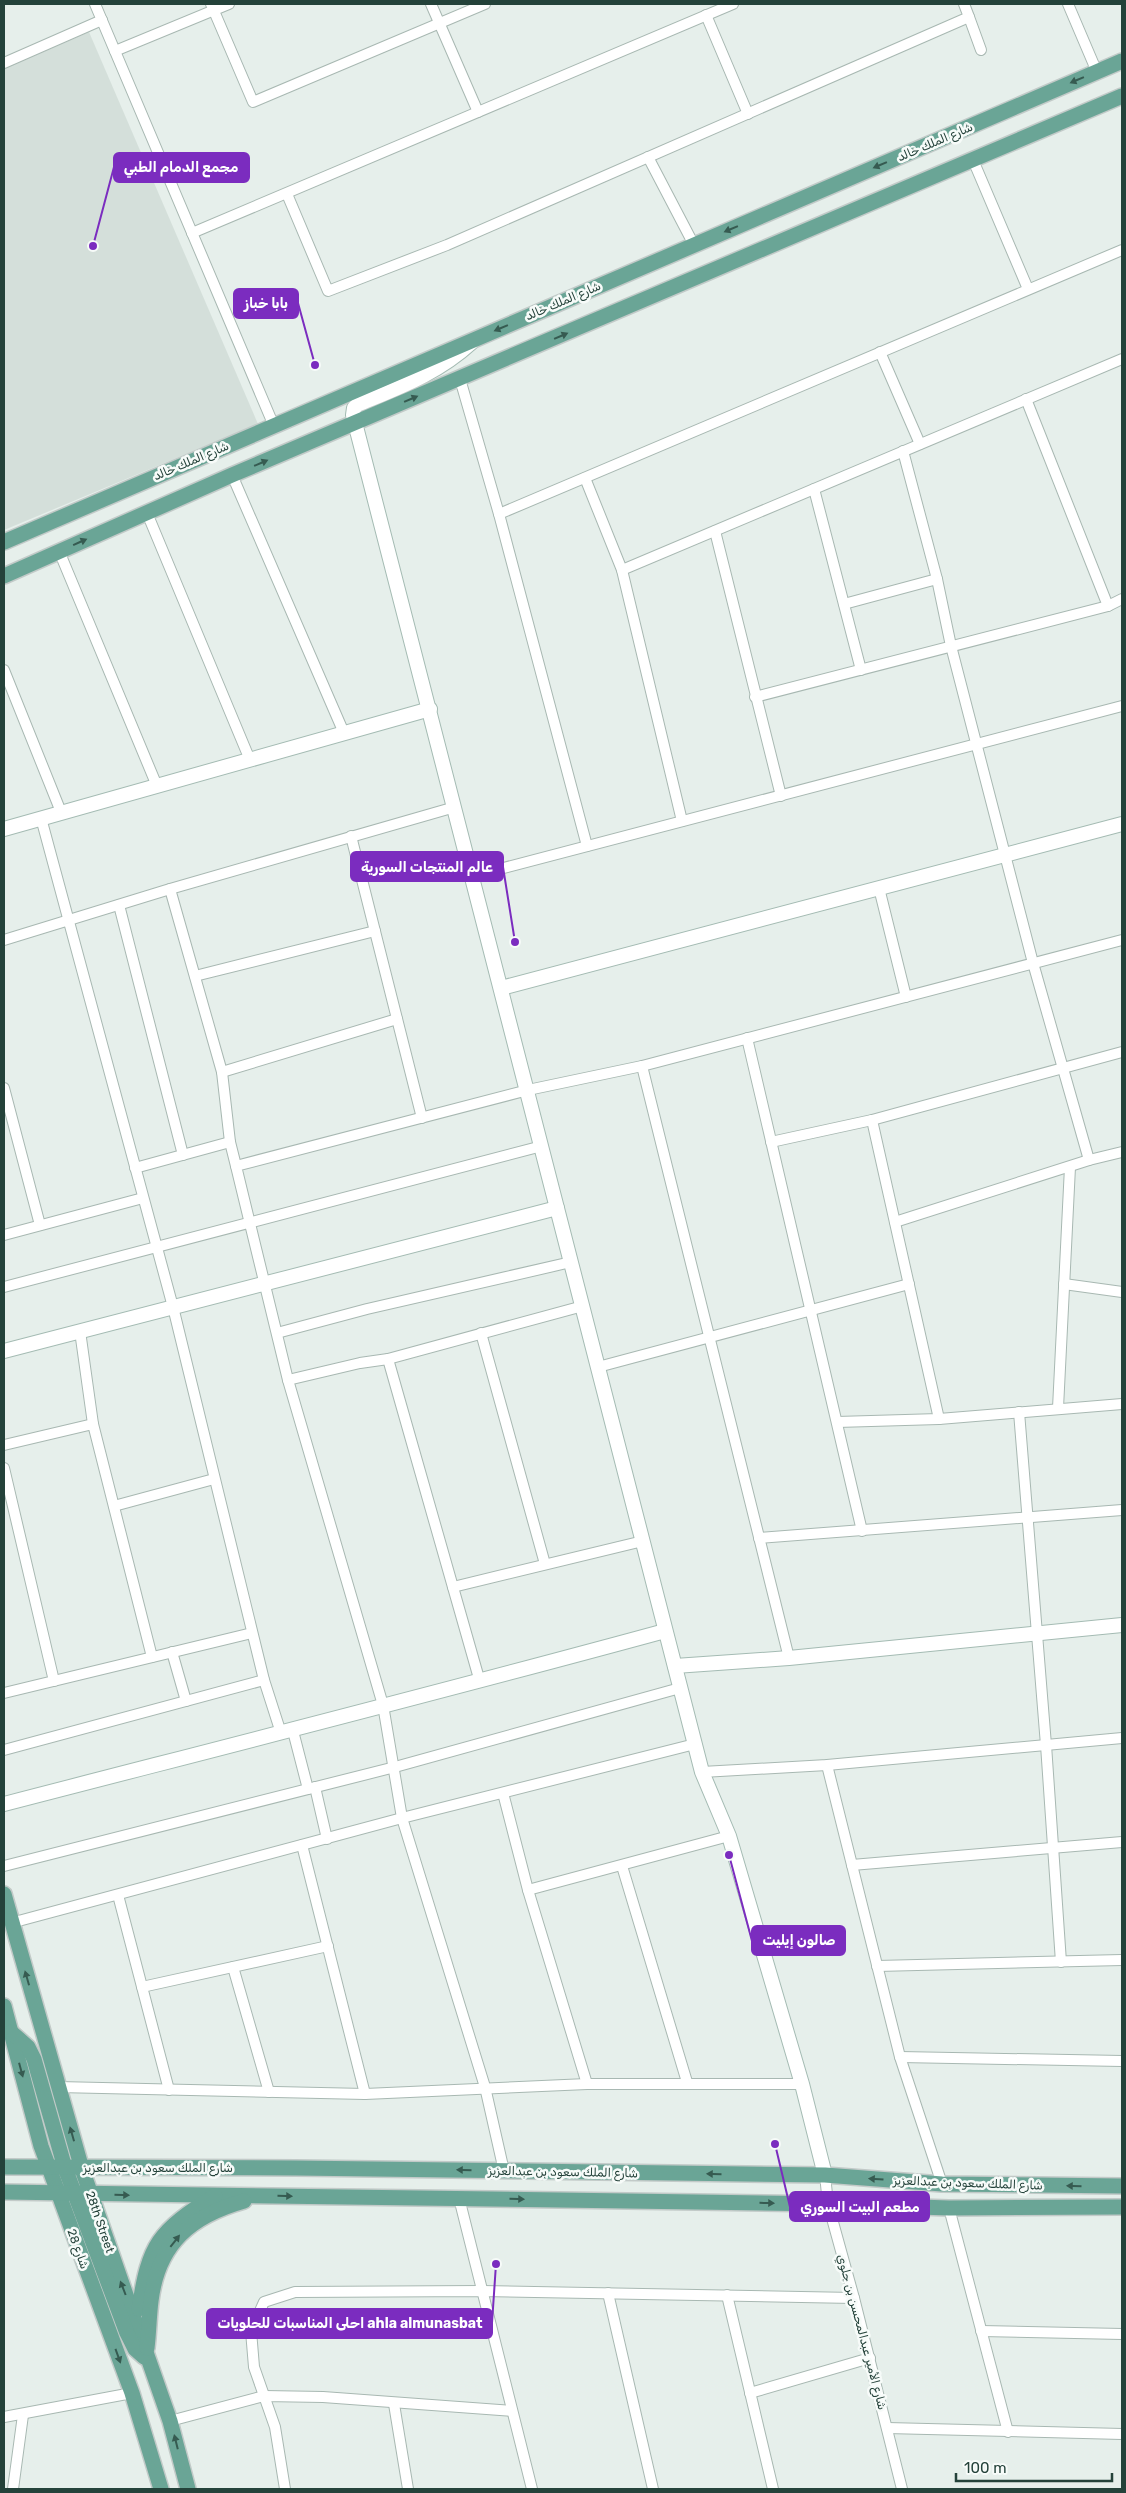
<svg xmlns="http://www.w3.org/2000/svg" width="1126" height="2493" viewBox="0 0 1126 2493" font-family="Rubik,'Noto Naskh Arabic',sans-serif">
	<rect width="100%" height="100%" fill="#e6efeb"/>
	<!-- built -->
	<polygon fill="#d4dfda" points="89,32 258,424 4,530 4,69"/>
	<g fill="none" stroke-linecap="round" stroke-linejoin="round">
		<!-- street casing -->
		<g stroke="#a8b8b2" stroke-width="12">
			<g id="street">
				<polyline points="95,4 274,426"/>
				<polyline points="211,4 253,102 485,4"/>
				<polyline points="431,4 478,112"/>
				<polyline points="1068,4 1097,72"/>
				<polyline points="706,15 748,114"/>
				<polyline points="969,17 981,50"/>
				<polyline points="115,51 229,4"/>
				<polyline points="4,63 102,20"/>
				<polyline points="648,157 694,245"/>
				<polyline points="973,160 1028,289"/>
				<polyline points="287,194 328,291 447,245 969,17 964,4"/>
				<polyline points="192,233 733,4"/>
				<polyline points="880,352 920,444"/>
				<polyline points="460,379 499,514 587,846"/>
				<polyline points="1026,399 1108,606"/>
				<polyline points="903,451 937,579"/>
				<polyline points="232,475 344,733"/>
				<polyline points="585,478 622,570 682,821"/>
				<polyline points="814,489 861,670"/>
				<polyline points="147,513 250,760"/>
				<polyline points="499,514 1122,250"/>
				<polyline points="715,531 781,796"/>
				<polyline points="59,551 157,786"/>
				<polyline points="622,570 1122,359"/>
				<polyline points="844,604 937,579 951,646 1033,963 1089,1160"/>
				<polyline points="4,670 61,812"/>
				<polyline points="755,697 1108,606 1122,599"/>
				<polyline points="41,818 173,1307 264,1680 281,1733"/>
				<polyline points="351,836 422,1118"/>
				<polyline points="473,876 1122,706"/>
				<polyline points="879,888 906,997"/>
				<polyline points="119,905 183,1155"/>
				<polyline points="4,940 170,889"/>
				<polyline points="195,976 375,931"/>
				<polyline points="747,1038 862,1531"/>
				<polyline points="642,1066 789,1658"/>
				<polyline points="222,1072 397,1019"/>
				<polyline points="4,1088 40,1225"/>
				<polyline points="872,1120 939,1419"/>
				<polyline points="771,1142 872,1120 1122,1052"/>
				<polyline points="236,1166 230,1142 222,1072 170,889 455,807"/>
				<polyline points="135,1168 230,1142"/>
				<polyline points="895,1222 1089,1160 1122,1152"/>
				<polyline points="4,1235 143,1198"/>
				<polyline points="1064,1284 1122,1292"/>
				<polyline points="4,1287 542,1146"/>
				<polyline points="80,1331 93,1424"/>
				<polyline points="277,1333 367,1309 571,1262"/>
				<polyline points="481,1333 545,1564"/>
				<polyline points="598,1367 909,1284"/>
				<polyline points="288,1380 360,1363 388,1359"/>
				<polyline points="1058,1408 1070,1167"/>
				<polyline points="1019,1412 1046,1745 1061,1962"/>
				<polyline points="837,1422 939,1419 1122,1404"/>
				<polyline points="4,1445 93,1424 152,1657"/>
				<polyline points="4,1468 54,1681"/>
				<polyline points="114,1506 214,1479"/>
				<polyline points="759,1538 1122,1510"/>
				<polyline points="453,1587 643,1541"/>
				<polyline points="172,1652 186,1701"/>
				<polyline points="480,1682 388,1359 583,1306"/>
				<polyline points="4,1693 252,1633"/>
				<polyline points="293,1731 308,1789"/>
				<polyline points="4,1750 264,1680"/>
				<polyline points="827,1765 900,2057 942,2184"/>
				<polyline points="702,1772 827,1765 1122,1738"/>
				<polyline points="315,1787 327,1839"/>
				<polyline points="503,1793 528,1890 587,2084"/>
				<polyline points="302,1845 365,2094"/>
				<polyline points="852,1865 1122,1842"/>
				<polyline points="4,1866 395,1767 680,1688"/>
				<polyline points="622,1866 687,2082"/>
				<polyline points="528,1890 729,1836"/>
				<polyline points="118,1895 169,2090"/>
				<polyline points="11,1923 402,1818 695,1744"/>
				<polyline points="877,1966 1122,1960"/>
				<polyline points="233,1967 269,2092"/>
				<polyline points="142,1987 328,1946"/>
				<polyline points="900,2057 1122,2061"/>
				<polyline points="58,2087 365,2094 587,2084 802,2084"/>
				<polyline points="504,2171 485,2087 402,1818 383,1705 288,1380 236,1166 528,1090 642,1066 1122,940"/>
				<polyline points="825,2175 828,2204 854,2298 902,2489"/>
				<polyline points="459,2198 532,2489"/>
				<polyline points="949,2208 1008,2432"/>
				<polyline points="608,2293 653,2489"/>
				<polyline points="727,2295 773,2489"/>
				<polyline points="981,2331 1122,2334"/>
				<polyline points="750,2393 870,2358"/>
				<polyline points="394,2404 408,2489"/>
				<polyline points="4,2417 132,2393"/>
				<polyline points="170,2421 264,2396 323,2397 512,2411"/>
				<polyline points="887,2428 1122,2434"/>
				<polyline points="13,2489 23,2415"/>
				<polyline points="285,2489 275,2427 254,2367 251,2331 264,2302 295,2292 482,2291 854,2298"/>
			</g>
		</g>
		<!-- secondary casing -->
		<g stroke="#a4bbb3" stroke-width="16">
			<g id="secondary">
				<path d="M472 342C437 374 400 387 357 405L354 408 353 415 702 1772 729 1836 802 2084 825 2175"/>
				<polyline points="4,829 430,709"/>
				<polyline points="501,988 1122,824"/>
				<polyline points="4,1351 557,1208"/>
				<polyline points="675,1666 789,1658 1122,1625"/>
				<path d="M4 1804C224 1747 445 1691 665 1631"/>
			</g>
		</g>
		<!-- primary casing -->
		<g stroke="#c2cac8" stroke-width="18">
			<g id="primary">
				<polyline points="4,542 1122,61"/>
				<polyline points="4,576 232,475 1122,96"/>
				<polyline points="4,1894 82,2169 170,2421 188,2489"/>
				<polyline points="4,2006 41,2146 132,2393 161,2489"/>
				<polyline points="11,2032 28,2047 34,2059 65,2168 127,2333 135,2349 144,2357"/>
				<polyline points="4,2167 296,2168 825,2175 942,2184 1122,2186"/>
				<polyline points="4,2192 828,2204 949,2208 1122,2207"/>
				<path d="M139 2309C149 2244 158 2231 215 2196"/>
				<path d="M147 2348C149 2332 149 2316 151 2301 158 2243 191 2216 244 2201"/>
			</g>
		</g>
		<!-- street -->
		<use href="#street" stroke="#fff" stroke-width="10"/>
		<!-- secondary -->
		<use href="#secondary" stroke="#fff" stroke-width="14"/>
		<!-- primary -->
		<use href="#primary" stroke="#6aa596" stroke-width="15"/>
	</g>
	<!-- one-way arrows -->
	<defs><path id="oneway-solid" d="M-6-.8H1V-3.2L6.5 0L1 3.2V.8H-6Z" transform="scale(1.25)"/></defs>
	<g fill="#365b51">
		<use href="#oneway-solid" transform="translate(1077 80) rotate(157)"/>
		<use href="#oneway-solid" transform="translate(880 165) rotate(157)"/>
		<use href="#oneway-solid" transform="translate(731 229) rotate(157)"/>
		<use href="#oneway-solid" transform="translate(501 328) rotate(157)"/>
		<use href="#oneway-solid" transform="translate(561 336) rotate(-23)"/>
		<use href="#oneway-solid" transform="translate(411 399) rotate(-23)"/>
		<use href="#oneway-solid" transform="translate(261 463) rotate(-23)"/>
		<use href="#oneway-solid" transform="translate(80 542) rotate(-24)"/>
		<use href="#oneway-solid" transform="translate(27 1978) rotate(-106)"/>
		<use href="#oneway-solid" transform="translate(21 2070) rotate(75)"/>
		<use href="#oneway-solid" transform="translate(72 2134) rotate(-106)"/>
		<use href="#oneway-solid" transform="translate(464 2170) rotate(-179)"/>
		<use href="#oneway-solid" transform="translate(714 2174) rotate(-179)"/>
		<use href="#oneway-solid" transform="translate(876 2179) rotate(-176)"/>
		<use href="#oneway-solid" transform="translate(1074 2186) rotate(-179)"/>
		<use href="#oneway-solid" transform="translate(122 2195) rotate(1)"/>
		<use href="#oneway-solid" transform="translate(285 2196) rotate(1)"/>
		<use href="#oneway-solid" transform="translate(517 2199) rotate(1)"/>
		<use href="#oneway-solid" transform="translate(767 2203) rotate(1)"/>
		<use href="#oneway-solid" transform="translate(175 2241) rotate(-52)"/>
		<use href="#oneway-solid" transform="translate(123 2288) rotate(-111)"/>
		<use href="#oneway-solid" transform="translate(118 2356) rotate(70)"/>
		<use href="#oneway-solid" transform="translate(176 2442) rotate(-104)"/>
	</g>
	<g text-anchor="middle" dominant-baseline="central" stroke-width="5" stroke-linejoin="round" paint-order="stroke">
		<!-- street labels -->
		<g font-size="12" fill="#24423a" stroke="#f7fbf9">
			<text transform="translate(935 142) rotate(-23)">شارع الملك خالد</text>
			<text transform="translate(563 301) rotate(-23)">شارع الملك خالد</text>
			<text transform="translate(191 461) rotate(-23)">شارع الملك خالد</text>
			<text x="158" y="2168">شارع الملك سعود بن عبدالعزيز</text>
			<text transform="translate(563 2172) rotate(1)">شارع الملك سعود بن عبدالعزيز</text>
			<text transform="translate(968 2183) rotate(2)">شارع الملك سعود بن عبدالعزيز</text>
			<text transform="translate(100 2222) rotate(71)">28th Street</text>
			<text transform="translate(78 2249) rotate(70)">شارع 28</text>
			<text transform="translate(862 2332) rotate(75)">شارع الأمير عبدالمحسن بن جلوي</text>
		</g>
	</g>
	<!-- callouts -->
	<path fill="none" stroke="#7b2cbf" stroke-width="2" d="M93 246L114 167M315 365L298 303M515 942L503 867M729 1855L752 1941M775 2144L790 2207M496 2264L492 2323"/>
	<g fill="#7b2cbf" stroke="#f7fbf9" stroke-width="2">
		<circle cx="93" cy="246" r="5"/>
		<circle cx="315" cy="365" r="5"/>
		<circle cx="515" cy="942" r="5"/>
		<circle cx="729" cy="1855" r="5"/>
		<circle cx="775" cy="2144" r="5"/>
		<circle cx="496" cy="2264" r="5"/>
	</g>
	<g fill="#7b2cbf" stroke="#7b2cbf" stroke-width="2">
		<rect x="114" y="153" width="135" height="29" rx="5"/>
		<rect x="234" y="289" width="64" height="29" rx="5"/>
		<rect x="351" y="852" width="152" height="29" rx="5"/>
		<rect x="752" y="1926" width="93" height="29" rx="5"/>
		<rect x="790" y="2192" width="139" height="29" rx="5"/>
		<rect x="207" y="2309" width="285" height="29" rx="5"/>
	</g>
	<g font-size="14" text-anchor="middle" font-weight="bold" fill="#fff">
		<text x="181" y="172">مجمع الدمام الطبي</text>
		<text x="266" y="308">بابا خباز</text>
		<text x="427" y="872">عالم المنتجات السورية</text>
		<text x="799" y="1945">صالون إيليت</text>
		<text x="860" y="2212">مطعم البيت السوري</text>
		<text x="350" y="2328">احلى المناسبات للحلويات ahla almunasbat</text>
	</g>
	<!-- border -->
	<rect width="1126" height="2493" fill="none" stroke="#24423a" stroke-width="10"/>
	<!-- scale -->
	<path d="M956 2473v8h156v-8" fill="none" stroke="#24423a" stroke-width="2.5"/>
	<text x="964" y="2473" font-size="15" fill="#24423a" stroke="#f7fbf9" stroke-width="4" paint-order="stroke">100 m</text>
</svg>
